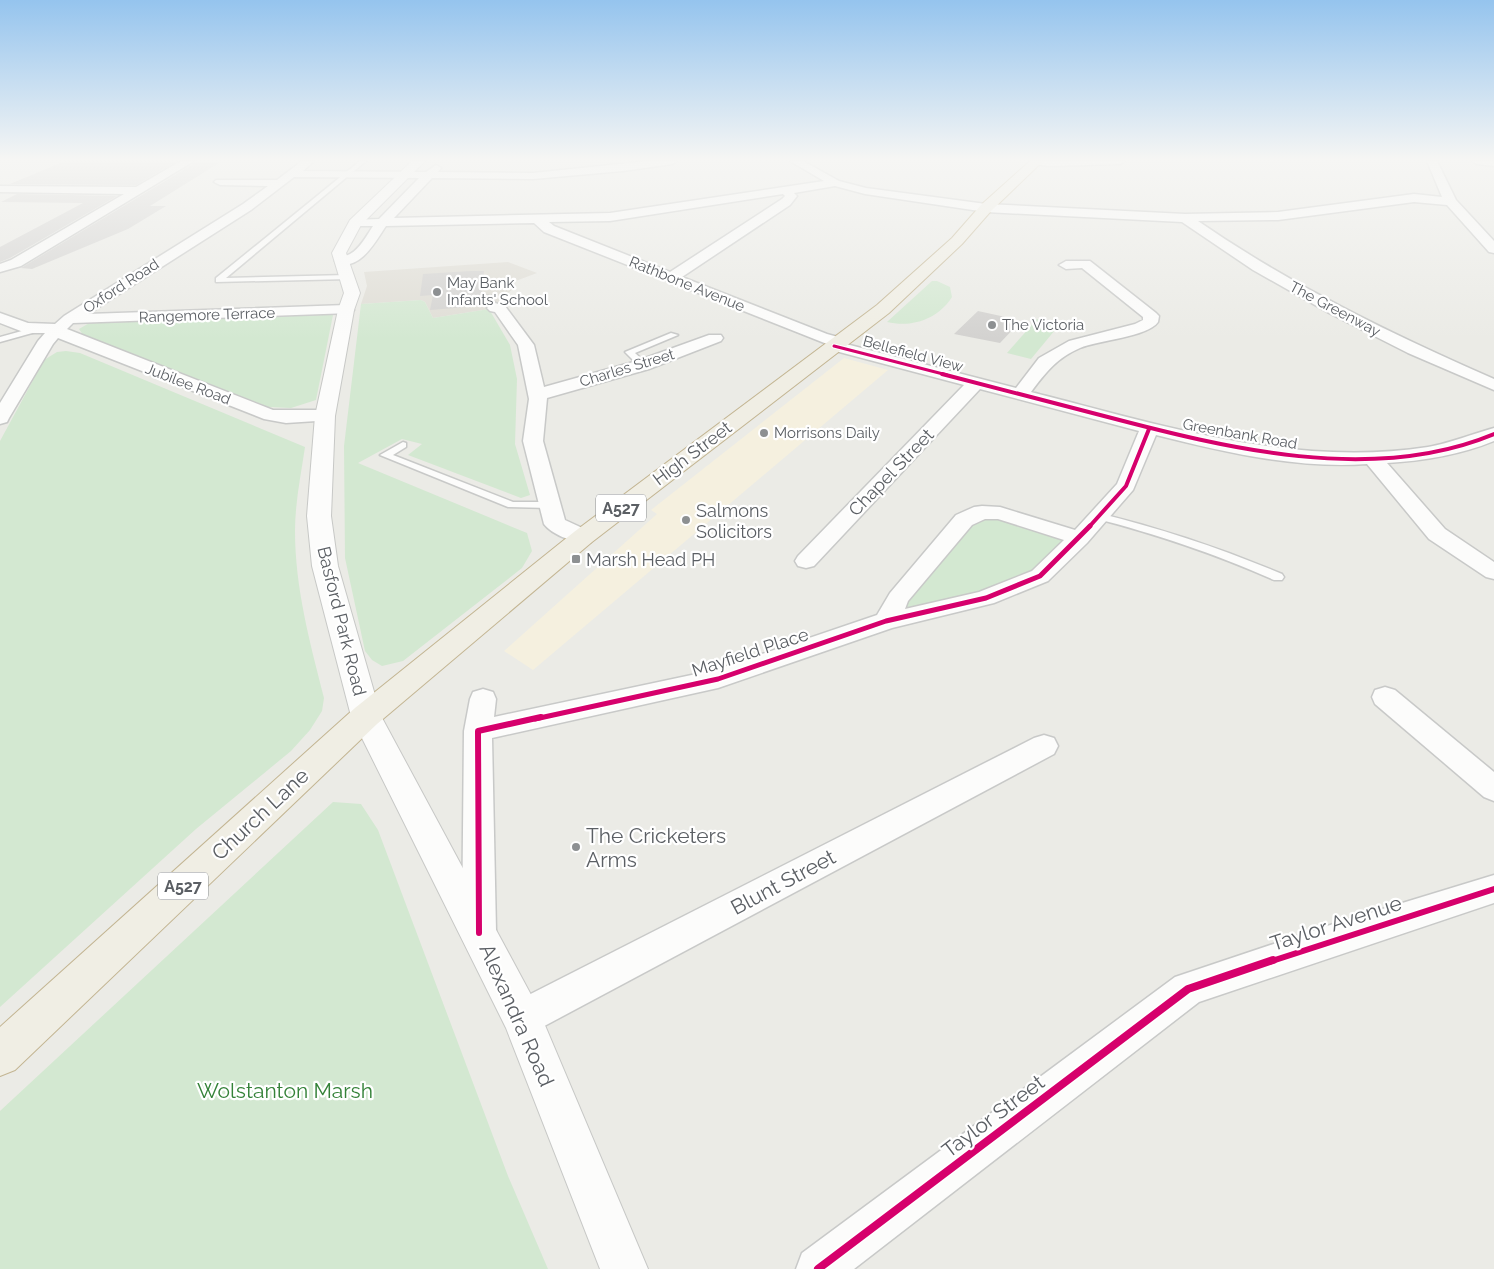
<svg xmlns="http://www.w3.org/2000/svg" width="1494" height="1269" viewBox="0 0 1494 1269" font-family="Raleway,sans-serif">
	<rect width="100%" height="100%" fill="#ebebe6"/>
	<!-- commercial -->
	<polygon fill="#f5f0df" points="844,358 888,370 533,670 504,651 657,514 651,510"/>
	<!-- education -->
	<polygon fill="#dfddd5" points="508,262 537,273 513,282 513,289 507,294 504,303 489,309 433,318 425,302 421,300 361,304 367,286 364,272"/>
	<!-- green -->
	<g fill="#d3e8d1">
		<path d="M932 281H937L950 287 952 297C938 319 912 328 887 322Z"/>
		<polygon points="421,300 425,302 433,318 489,309 510,345 517,379 515,444 530,495 521,498 408,455 422,444 402,439 358,463 527,533 532,551 522,568 403,661 382,666 372,660 365,651 345,558 344,446 361,304"/>
		<polygon points="321,313 333,315 316,400 291,408 268,407 83,335 79,329 91,322"/>
		<polygon points="1037,319 1060,324 1031,359 1007,353"/>
		<path d="M66 351 80 353 305 447C301 474 295 503 295 531 295 588 310 643 324 698L322 711 310 730 291 751 196 829 0 1007V441L44 360 57 352Z"/>
		<polygon points="982,512 1079,538 1040,576 886,621"/>
		<polygon points="333,802 361,804 378,830 508,1176 548,1269 0,1269 0,1111"/>
	</g>
	<!-- building -->
	<g fill="#d3d2d0">
		<polygon points="65,161 171,161 168,163 174,163 136,185 10,184"/>
		<polygon points="195,163 219,163 150,206 166,206 128,229 32,269 21,268"/>
		<polygon points="17,194 117,196 10,258 0,262 0,247 83,203 1,202"/>
		<polygon points="471,271 484,271 480,306 430,310 433,295 420,296 423,274"/>
		<polygon points="978,311 1010,318 1006,323 1017,325 1000,343 954,334"/>
	</g>
	<g fill="none" stroke-linecap="round" stroke-linejoin="round">
		<!-- service casing -->
		<g stroke="#c8c9c8" stroke-width="3">
			<g id="service">
				<polygon points="360,161 366,161 226,278 347,275 351,277 350,279 216,282 216,278"/>
				<polygon points="487,296 493,296 494,303 499,308 498,310 492,310 487,306"/>
				<polygon points="40,326 43,326 43,330 0,342 0,337"/>
				<polygon points="671,333 678,335 635,353 646,363 646,367 640,367 625,352"/>
				<polygon points="403,442 406,443 406,447 393,455 513,502 550,502 555,505 550,508 508,507 380,455"/>
				<path d="M1098 513C1163 529 1220 548 1282 574L1284 577 1282 580H1274C1213 553 1159 535 1094 518L1093 516Z"/>
			</g>
		</g>
		<!-- minor casing -->
		<g stroke="#c8c9c8" stroke-width="3">
			<g id="minor">
				<polygon points="181,161 194,161 21,266 0,272 0,264 11,260 124,194 0,192 0,186 136,187"/>
				<path d="M302 161H314L303 171 426 172 436 165 441 168 438 172 533 173 648 161H677L672 164 623 171 533 179 432 178 394 218 610 213 824 181 790 161H803L839 181 866 188 986 204 1185 214 1278 212 1414 194 1442 197 1427 161H1437L1456 200 1494 241V253L1489 252 1447 205 1414 202 1278 220 1198 221C1291 285 1391 334 1494 379V390L1408 353 1329 313 1253 270 1182 222 986 212 865 194 835 186 794 193 797 196 790 205 682 277 827 334 845 339 847 342 846 344 1016 388 1039 358 1069 341 1135 324 1143 320V317L1082 268 1066 269 1059 265 1066 261H1090L1156 313 1159 316 1158 322C1148 337 1098 340 1080 348 1057 358 1046 372 1031 392 1161 425 1293 468 1428 447 1451 443 1472 434 1494 428V441C1460 455 1423 461 1387 463L1445 529 1494 562V579L1486 577 1429 539 1367 464C1296 469 1224 452 1156 435L1133 490 1087 543 1048 581 994 603 892 628 718 688 492 738 496 931 491 942 479 946 467 942 462 931 464 731 470 699 473 692 483 689 493 692 496 699 494 717 715 670 877 615 890 593 956 515 974 507 982 506 1000 507 1075 530 1117 484 1139 431 980 389 814 566 806 568 798 566 795 561 798 556 964 385 828 349 826 346 827 344 544 232 534 223 386 226C375 242 361 270 337 264L335 261C339 256 344 257 350 254 360 249 367 235 373 226H351L349 223 351 220 379 219 419 178 294 177 251 210 88 314 346 305 351 307 354 310 351 313 73 323 67 329 273 410H325L332 412 334 416 332 420 286 423 264 419 58 338 53 344 9 418 7 422 0 424V403L38 341 45 333H26L0 323V313L28 323 55 324 64 316 243 204 268 186 220 185 214 182 216 180H277ZM783 194 785 196 782 199 670 272 554 226 549 222 610 221ZM985 519H998L1064 540 1032 571 979 592 905 609 908 601 972 525Z"/>
				<polygon points="1031,161 1125,161 1120,164 1051,166 1032,164"/>
				<polygon points="1472,161 1494,161 1494,166 1477,164"/>
				<path d="M495 303 505 306 534 345 544 387 637 361 709 335H721L723 338 721 341 649 369 547 398 543 441 565 520 591 532 594 537 591 542C578 545 552 535 544 524L523 441 529 399 518 345 495 312 490 311 487 308 490 305Z"/>
				<polygon points="1385,687 1395,690 1494,772 1494,801 1484,797 1375,704 1372,697 1375,690"/>
				<polygon points="1044,735 1054,738 1058,746 1054,754 535,1031 522,1036 509,1031 504,1018 509,1005 1034,738"/>
				<polygon points="1494,875 1494,903 1199,1002 854,1269 796,1269 802,1253 1175,977 1327,926"/>
			</g>
		</g>
		<!-- secondary casing -->
		<g stroke="#c7c8c6" stroke-width="2">
			<polygon id="secondary" points="412,161 425,161 361,225 346,253 360,293 354,310 335,416 331,516 338,566 381,716 536,1004 648,1269 600,1269 506,1028 351,716 312,566 307,516 315,416 338,310 344,293 332,253 350,220"/>
		</g>
		<!-- trunk casing -->
		<g stroke="#c3b592" stroke-width="2">
			<polygon id="trunk" points="1030,161 1043,161 991,211 962,244 889,313 592,542 377,724 15,1070 0,1076 0,1027 355,708 574,532 877,305 952,238 981,205"/>
		</g>
		<!-- service -->
		<use href="#service" fill="#fcfcfb" fill-rule="evenodd"/>
		<!-- minor -->
		<use href="#minor" fill="#fcfcfb" fill-rule="evenodd"/>
		<!-- secondary -->
		<use href="#secondary" fill="#fcfcfb" fill-rule="evenodd"/>
		<!-- trunk -->
		<use href="#trunk" fill="#f0eee4" fill-rule="evenodd"/>
		<!-- cycleway-far4 casing -->
		<g stroke="#fff" stroke-width="5">
			<polyline id="cycleway-far4" points="834,346 947,375"/>
		</g>
		<!-- cycleway-far3 casing -->
		<g stroke="#fff" stroke-width="6">
			<g id="cycleway-far3">
				<path d="M942 374C996 388 1050 402 1104 416 1226 448 1372 485 1494 434"/>
				<polyline points="1089,527 1126,486 1149,429"/>
			</g>
		</g>
		<!-- cycleway-far2 casing -->
		<g stroke="#fff" stroke-width="8">
			<polyline id="cycleway-far2" points="535,719 718,679 886,621 986,598 1040,576 1090,526"/>
		</g>
		<!-- cycleway-far1 casing -->
		<g stroke="#fff" stroke-width="9">
			<g id="cycleway-far1">
				<polyline points="479,933 478,731 541,717"/>
				<polyline points="1269,962 1494,889"/>
			</g>
		</g>
		<!-- cycleway casing -->
		<g stroke="#fff" stroke-width="11">
			<polyline id="cycleway" points="818,1269 1188,989 1273,960"/>
		</g>
		<!-- cycleway-far4 -->
		<use href="#cycleway-far4" stroke="#d6006c" stroke-width="3"/>
		<!-- cycleway-far3 -->
		<use href="#cycleway-far3" stroke="#d6006c" stroke-width="4"/>
		<!-- cycleway-far2 -->
		<use href="#cycleway-far2" stroke="#d6006c" stroke-width="5"/>
		<!-- cycleway-far1 -->
		<use href="#cycleway-far1" stroke="#d6006c" stroke-width="6"/>
		<!-- cycleway -->
		<use href="#cycleway" stroke="#d6006c" stroke-width="8"/>
	</g>
	<!-- sky -->
	<linearGradient id="sky" x2="0" y2="1"><stop stop-color="#95c4ee"/><stop offset="0.47" stop-color="#f6f6f4"/><stop offset="1" stop-color="#f6f6f4" stop-opacity="0"/></linearGradient>
	<rect width="1494" height="339" fill="url(#sky)"/>
	<!-- markers -->
	<g fill="#8d9092" stroke="#fff" stroke-width="2">
		<circle cx="437" cy="292" r="5"/>
		<circle cx="992" cy="325" r="5"/>
		<circle cx="764" cy="433" r="5"/>
		<circle cx="686" cy="520" r="5"/>
		<rect x="571" y="554" width="10" height="10" rx="2.5"/>
		<circle cx="576" cy="847" r="5"/>
	</g>
	<g text-anchor="middle" dominant-baseline="central" stroke-width="4.5" stroke-linejoin="round" paint-order="stroke">
		<!-- far-poi labels -->
		<g font-size="15" fill="#5b5f64" stroke="#fff" text-anchor="start">
			<text x="447" y="283">May Bank<tspan x="447" dy="17">Infants' School</tspan></text>
			<text x="1002" y="325">The Victoria</text>
			<text x="774" y="433">Morrisons Daily</text>
		</g>
		<!-- far-street labels -->
		<g font-size="15" fill="#5b5f64" stroke="#fff">
			<text transform="translate(687 284) rotate(22)">Rathbone Avenue</text>
			<text transform="translate(121 286) rotate(-33)">Oxford Road</text>
			<text transform="translate(1335 309) rotate(28)">The Greenway</text>
			<text transform="translate(207 315) rotate(-2)">Rangemore Terrace</text>
			<text transform="translate(913 354) rotate(15)">Bellefield View</text>
			<text transform="translate(627 368) rotate(-17)">Charles Street</text>
			<text transform="translate(188 384) rotate(21)">Jubilee Road</text>
			<text transform="translate(1240 434) rotate(10)">Greenbank Road</text>
		</g>
		<!-- shield labels -->
		<g fill="#fff" stroke="#8c8f92" stroke-width="1">
			<rect x="596" y="494.5" width="50" height="27" rx="4"/>
			<rect x="158" y="872.5" width="50" height="27" rx="4"/>
		</g>
		<g font-size="16" font-weight="bold" fill="#5b5f64">
			<text x="621" y="508">A527</text>
			<text x="183" y="886">A527</text>
		</g>
		<!-- street labels -->
		<g font-size="18" fill="#5b5f64" stroke="#fff">
			<text transform="translate(692 453) rotate(-37)">High Street</text>
			<text transform="translate(891 472) rotate(-46)">Chapel Street</text>
			<text transform="translate(342 621) rotate(76)">Basford Park Road</text>
			<text transform="translate(750 652) rotate(-18)">Mayfield Place</text>
		</g>
		<!-- poi labels -->
		<g font-size="18" fill="#5b5f64" stroke="#fff" text-anchor="start">
			<text x="696" y="510">Salmons<tspan x="696" dy="21">Solicitors</tspan></text>
			<text x="586" y="559">Marsh Head PH</text>
		</g>
		<!-- near-street labels -->
		<g font-size="21" fill="#5b5f64" stroke="#fff">
			<text transform="translate(260 814) rotate(-43)">Church Lane</text>
			<text transform="translate(783 882) rotate(-28)">Blunt Street</text>
			<text transform="translate(1336 923) rotate(-18)">Taylor Avenue</text>
			<text transform="translate(517 1015) rotate(66)">Alexandra Road</text>
			<text transform="translate(993 1116) rotate(-37)">Taylor Street</text>
		</g>
		<!-- near-poi labels -->
		<g font-size="21" fill="#5b5f64" stroke="#fff" text-anchor="start">
			<text x="586" y="835">The Cricketers<tspan x="586" dy="24">Arms</tspan></text>
		</g>
		<!-- near-park labels -->
		<g font-size="21" fill="#348238" stroke="#fff">
			<text x="285" y="1090">Wolstanton Marsh</text>
		</g>
	</g>
</svg>
